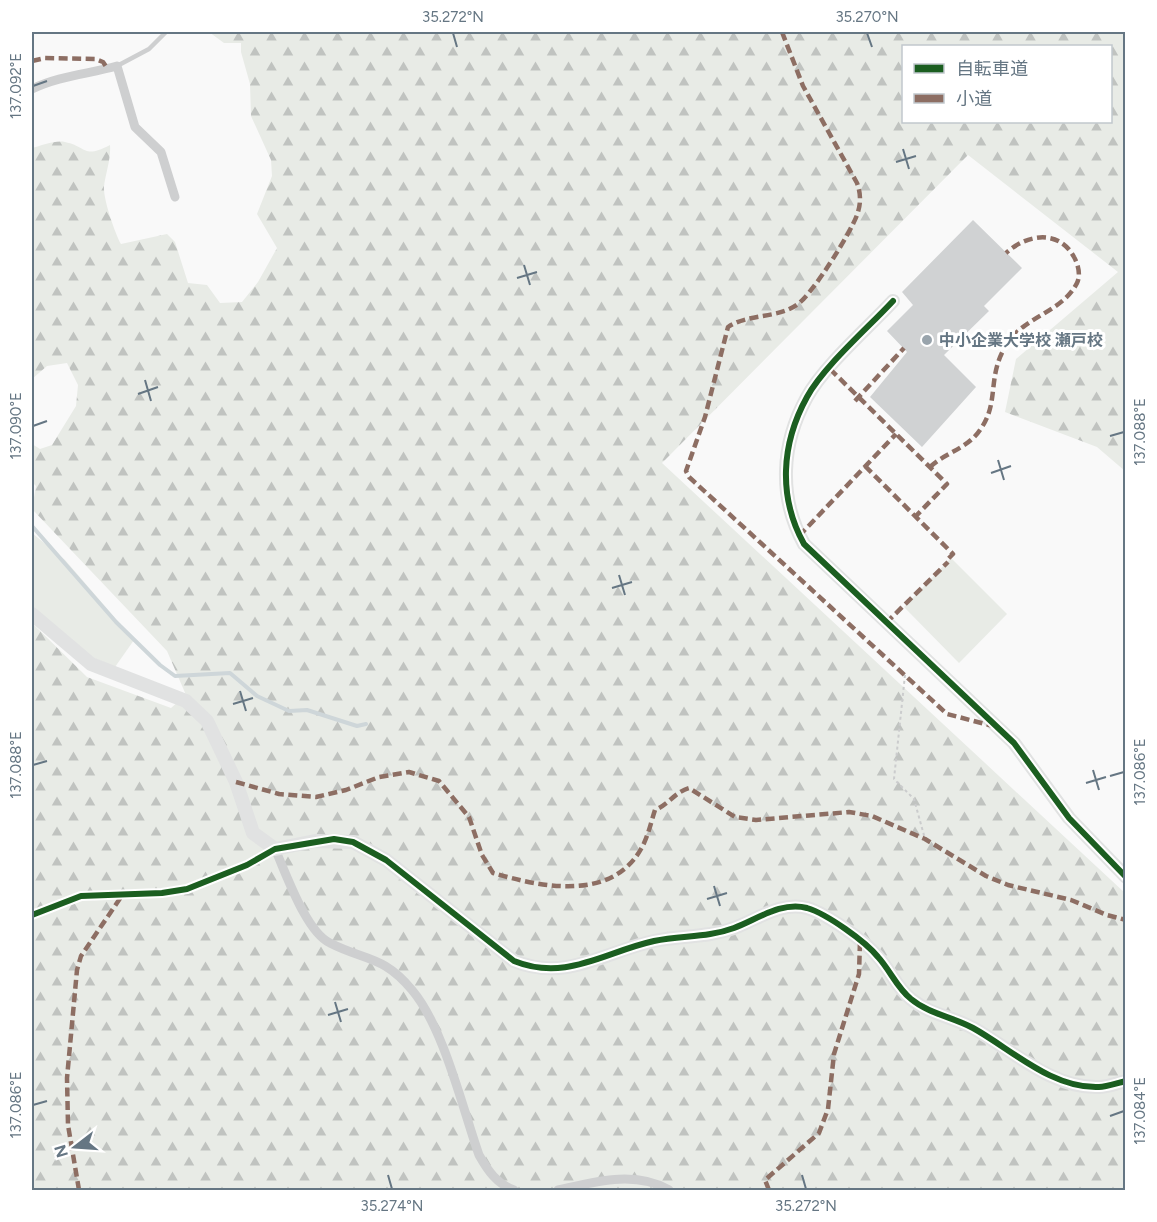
<svg xmlns="http://www.w3.org/2000/svg" width="1157" height="1222" viewBox="0 0 1157 1222" font-family="Figtree,'Noto Sans JP',sans-serif">
	<defs>
		<pattern id="forest-firs" width="22" height="20" patternUnits="userSpaceOnUse" patternTransform="scale(1.5)"><rect width="22" height="20" fill="#e8ebe6"/><path d="M5 1l3.5 6h-7zM16 11l3.5 6h-7z" fill="#c0c3c0"/></pattern>
	</defs>
	<rect width="100%" height="100%" fill="#f9f9f9"/>
	<!-- green -->
	<g fill="#e8ebe6">
		<polygon points="32,533 65,560 134,640 115,667 94,658 32,608"/>
		<polygon points="951,558 1007,614 959,663 904,607"/>
	</g>
	<!-- forest -->
	<path fill="url(#forest-firs)" fill-rule="evenodd" d="M209 32H1125V471L1097 447 1005 412 1016 359 1118 272 968 155 662 463 1125 893V1190H32V623L87 677 171 708 186 695 167 651 32 509 36 486 32 482V444L40 449 52 445 76 406 78 385 67 363 47 366 32 379V148C41 146 55 140 65 142 88 147 83 159 110 145 111 159 106 172 104 186 103 199 115 233 121 244L167 234 175 242 188 283 207 285 220 303 242 302 258 282 277 248 257 214 272 176 271 160 251 116 250 84 241 52V43H224ZM904 46H1110V122H904Z"/>
	<g fill="none" stroke-linecap="round" stroke-linejoin="round">
		<!-- stream -->
		<polyline stroke="#ced6d9" stroke-width="4" points="32,526 116,622 160,665 175,676 230,673 257,696 289,711 307,710 357,726 366,724"/>
	</g>
	<!-- building -->
	<polygon fill="#d0d2d3" points="973,220 1022,268 984,306 989,311 944,355 976,387 922,447 870,397 907,352 887,331 913,305 902,292"/>
	<g fill="none" stroke-linecap="round" stroke-linejoin="round">
		<!-- path -->
		<polyline stroke="#cbcccd" stroke-width="2" stroke-dasharray="3 3" stroke-linecap="butt" points="905,675 894,779 914,799 925,839"/>
		<!-- lane -->
		<polyline stroke="#cecfd0" stroke-width="4.5" points="117,66 149,49 166,32"/>
		<!-- street -->
		<g stroke="#cecfd0" stroke-width="9">
			<path d="M32 89C59 76 88 74 117 66L135 127 161 152 175 197"/>
			<path d="M32 915 81 896 162 893 187 889 247 865 275 849C286 873 306 932 330 943 365 961 383 955 412 990 444 1028 462 1107 479 1155 488 1171 497 1184 514 1190"/>
			<path d="M558 1190C594 1182 635 1170 669 1190"/>
		</g>
		<!-- secondary -->
		<g stroke="#e1e2e2" stroke-width="14">
			<path d="M893 301C868 328 824 366 807 397 781 444 778 497 804 544L1014 743 1069 818 1126 877"/>
			<path d="M32 614 91 664 186 701 207 721 236 782 253 833 275 849 315 841 353 842 386 860 514 961C566 982 604 952 654 941 681 935 707 938 734 928 756 920 781 901 807 908 827 914 865 941 878 957 890 970 897 988 911 999 929 1014 953 1017 973 1028 1011 1049 1052 1089 1099 1087 1107 1087 1117 1083 1126 1081"/>
		</g>
		<!-- quiet -->
		<g stroke="#8d6e63" stroke-width="4.5" stroke-dasharray="9 4.5" stroke-linecap="butt">
			<path d="M782 32 803 86 857 183C861 194 861 204 857 215 850 234 813 293 798 304 778 319 749 313 728 327L705 417 686 471 689 477 947 714 993 726"/>
			<polyline points="32,61 45,58 95,59 103,62 107,68"/>
			<polyline points="830,369 947,484 915,517"/>
			<polyline points="855,401 904,348"/>
			<polyline points="865,466 953,554 947,560"/>
			<path d="M930 467C946 452 967 449 980 430 1001 401 985 375 1009 341 1027 316 1063 311 1077 283 1081 275 1078 264 1074 257 1059 229 1027 234 1006 253"/>
			<polyline points="799,536 896,434"/>
			<polyline points="886,623 948,562"/>
			<path d="M236 782 279 794 316 797 346 790 379 777 409 772 439 781 469 817 482 855 493 873C541 887 611 902 641 849 648 837 651 822 655 810 669 804 675 792 689 788L735 817 756 820 849 812 872 816 925 839 986 876 1008 885 1071 900 1107 915 1126 920"/>
			<polyline points="79,1190 68,1125 67,1078 77,970 81,956 123,894"/>
			<polyline points="769,1190 765,1180 819,1133 828,1109 834,1054 859,974 860,941"/>
		</g>
		<!-- cycleway casing -->
		<g stroke="#fff" stroke-width="10">
			<g id="cycleway">
				<path d="M893 301C868 328 824 366 807 397 781 444 778 497 804 544L1014 743 1069 818 1126 877"/>
				<path d="M32 915 81 896 162 893 187 889 247 865 275 849 334 839 353 842 386 860 514 961C566 982 604 952 654 941 681 935 707 938 734 928 756 920 781 901 807 908 827 914 865 941 878 957 890 970 897 988 911 999 929 1014 953 1017 973 1028 1011 1049 1052 1089 1099 1087 1107 1087 1117 1083 1126 1081"/>
			</g>
		</g>
		<!-- cycleway -->
		<use href="#cycleway" stroke="#1b5e20" stroke-width="6"/>
	</g>
	<!-- ticks -->
	<path fill="none" stroke="#657683" stroke-width="2" d="M453 33 457 47M867 33 872 47M33 86 47 81M903 149 909 169M896 162 916 156M524 265 530 285M517 278 537 272M145 380 151 401M138 394 158 387M33 426 47 421M1110 436 1124 432M998 460 1004 480M991 473 1011 466M619 575 625 595M612 588 632 582M240 691 246 711M233 704 253 698M33 765 47 761M1093 770 1099 790M1110 776 1124 772M1086 783 1106 777M714 886 720 906M707 899 727 893M335 1002 341 1022M328 1015 348 1009M33 1105 47 1101M1110 1116 1124 1111M388 1175 392 1189M802 1175 806 1189"/>
	<!-- markers -->
	<circle fill="#99a4ac" stroke="#fff" stroke-width="2" cx="927" cy="340" r="6"/>
	<g text-anchor="middle" dominant-baseline="central" stroke-width="6" stroke-linejoin="round" paint-order="stroke">
		<!-- poi labels -->
		<g font-size="16" font-weight="bold" fill="#657683" stroke="#fff" text-anchor="start">
			<text x="939" y="340">中小企業大学校 瀬戸校</text>
		</g>
	</g>
	<!-- border -->
	<rect width="1157" height="1222" fill="none" stroke="#ffffff" stroke-width="66"/>
	<!-- legend -->
	<rect x="902" y="45" width="210" height="78" fill="#ffffff" stroke="#c1c8cd" stroke-width="1.5"/>
	<rect x="914" y="64" width="30" height="9" fill="#1b5e20" stroke="#c1c8cd" stroke-width="1.5"/>
	<text x="956" y="75" font-size="18" fill="#657683">自転車道</text>
	<rect x="914" y="94" width="30" height="9" fill="#8d6e63" stroke="#c1c8cd" stroke-width="1.5"/>
	<text x="956" y="105" font-size="18" fill="#657683">小道</text>
	<!-- north arrow -->
	<g transform="translate(75 1147) rotate(253)" stroke="#ffffff" stroke-width="4.5" paint-order="stroke">
	<path d="M0-4.5L10 22L0 15L-10 22Z" fill="#657683"/>
	<text y="-9" font-size="16" font-weight="bold" text-anchor="middle" fill="#657683">N</text>
	</g>
	<rect x="33" y="33" width="1091" height="1156" fill="none" stroke="#657683" stroke-width="2"/>
	<g font-size="15" text-anchor="middle" fill="#657683">
		<text x="453" y="22">35.272°N</text>
		<text x="867" y="22">35.270°N</text>
		<text transform="translate(16 86) rotate(-90)" y="5">137.092°E</text>
		<text transform="translate(16 426) rotate(-90)" y="5">137.090°E</text>
		<text transform="translate(1140 432) rotate(-90)" y="5">137.088°E</text>
		<text transform="translate(16 765) rotate(-90)" y="5">137.088°E</text>
		<text transform="translate(1140 772) rotate(-90)" y="5">137.086°E</text>
		<text transform="translate(16 1105) rotate(-90)" y="5">137.086°E</text>
		<text transform="translate(1140 1111) rotate(-90)" y="5">137.084°E</text>
		<text x="392" y="1211">35.274°N</text>
		<text x="806" y="1211">35.272°N</text>
	</g>
</svg>
